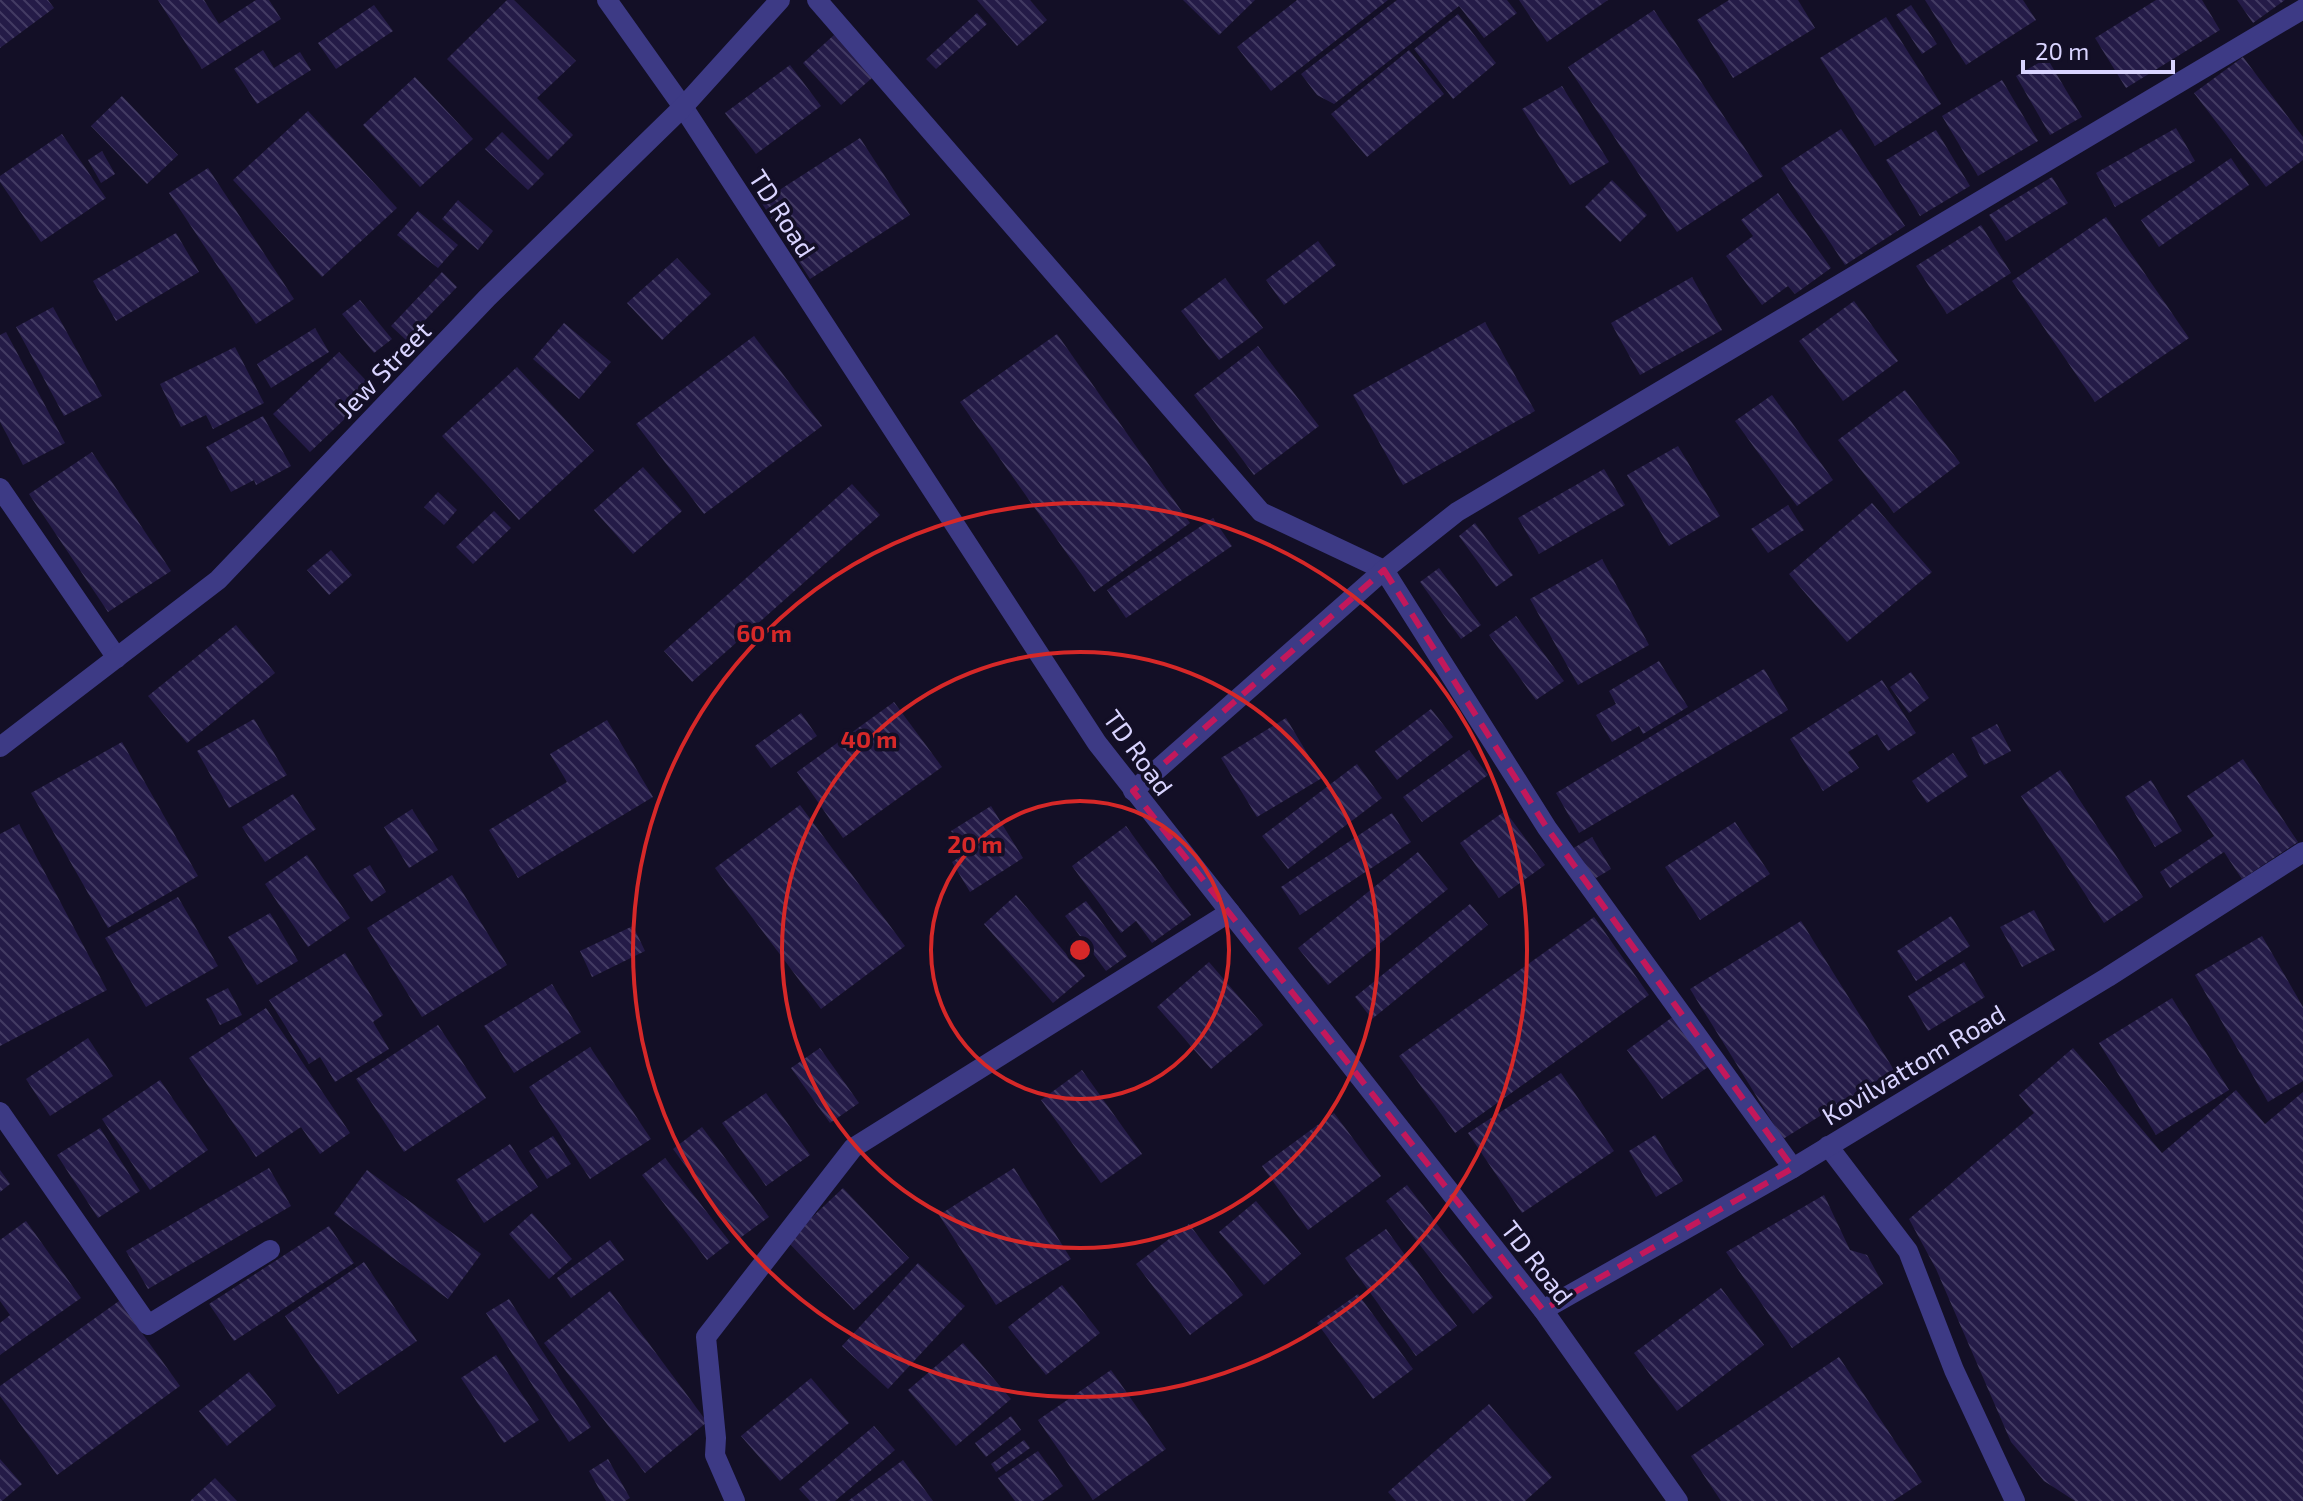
<svg xmlns="http://www.w3.org/2000/svg" width="2303" height="1501" viewBox="0 0 2303 1501" font-family="'Exo 2',sans-serif">
	<defs>
		<pattern id="building-back-hatch" width="6" height="6" patternUnits="userSpaceOnUse" patternTransform="scale(2)"><rect width="6" height="6" fill="#241b47"/><path d="M-1 5l2 2M0 0l6 6M5-1l2 2" fill="none" stroke="#433b63"/></pattern>
	</defs>
	<rect width="100%" height="100%" fill="#130f26"/>
	<!-- building -->
	<g fill="url(#building-back-hatch)">
		<polygon points="0,0 48,0 54,8 0,48"/>
		<polygon points="158,0 204,0 219,24 256,0 269,0 281,19 202,69"/>
		<polygon points="507,0 514,0 576,61 537,98 573,135 548,160 447,59"/>
		<polygon points="977,0 1030,0 1047,20 1017,46"/>
		<polygon points="1183,0 1255,0 1219,35"/>
		<polygon points="1297,0 1388,0 1271,91 1237,47"/>
		<polygon points="1397,0 1507,0 1517,13 1484,38 1459,6 1334,104 1317,95 1301,74"/>
		<polygon points="1519,0 1608,0 1547,42"/>
		<polygon points="1729,0 1798,0 1815,28 1733,78 1697,20"/>
		<polygon points="1925,0 2023,0 2036,20 1966,65"/>
		<polygon points="2156,0 2202,0 2220,30 2126,88 2095,38"/>
		<polygon points="2237,0 2285,0 2253,23"/>
		<polygon points="374,5 393,31 336,69 318,43"/>
		<polygon points="1911,5 1937,44 1922,54 1896,15"/>
		<polygon points="1654,10 1763,176 1677,232 1568,67"/>
		<polygon points="977,13 987,24 936,69 926,59"/>
		<polygon points="1458,14 1496,63 1453,99 1414,49"/>
		<polygon points="1886,17 1941,104 1875,146 1820,58"/>
		<polygon points="834,35 872,78 841,105 803,63"/>
		<polygon points="263,50 274,68 300,52 311,70 257,104 234,69"/>
		<polygon points="1409,50 1444,94 1367,157 1331,114"/>
		<polygon points="2243,57 2303,137 2303,160 2266,187 2194,93"/>
		<polygon points="2047,58 2082,117 2050,135 2016,76"/>
		<polygon points="790,65 821,106 756,154 725,113"/>
		<polygon points="415,77 473,139 420,187 363,125"/>
		<polygon points="2002,80 2038,141 1978,176 1942,116"/>
		<polygon points="1562,86 1609,162 1570,185 1522,109"/>
		<polygon points="122,96 178,155 147,184 91,126"/>
		<polygon points="308,111 397,208 322,277 233,180"/>
		<polygon points="2176,128 2195,161 2115,207 2096,173"/>
		<polygon points="1841,129 1905,226 1845,265 1781,168"/>
		<polygon points="1936,130 1970,186 1920,216 1886,160"/>
		<polygon points="502,132 544,174 528,190 485,149"/>
		<polygon points="62,134 106,198 41,242 0,182 0,176"/>
		<polygon points="860,138 910,215 810,279 761,202"/>
		<polygon points="102,151 115,174 101,183 88,160"/>
		<polygon points="2231,158 2249,185 2159,247 2141,220"/>
		<polygon points="208,168 294,299 256,324 169,193"/>
		<polygon points="2052,177 2068,203 2006,241 1989,215"/>
		<polygon points="1612,180 1647,215 1620,242 1585,207"/>
		<polygon points="1778,193 1831,268 1795,294 1788,286 1762,305 1726,256 1753,236 1741,220"/>
		<polygon points="458,200 493,231 478,250 442,219"/>
		<polygon points="418,211 458,245 438,268 397,235"/>
		<polygon points="2106,217 2189,338 2095,402 2012,281"/>
		<polygon points="1981,225 2011,273 1947,314 1916,266"/>
		<polygon points="176,233 199,272 116,321 93,281"/>
		<polygon points="1318,241 1336,265 1284,305 1266,280"/>
		<polygon points="677,258 711,294 662,340 627,303"/>
		<polygon points="442,272 457,287 406,340 391,326"/>
		<polygon points="1692,277 1722,330 1640,375 1611,323"/>
		<polygon points="1225,278 1263,328 1219,360 1181,311"/>
		<polygon points="360,300 392,339 374,353 342,314"/>
		<polygon points="1854,301 1898,361 1843,401 1799,341"/>
		<polygon points="53,307 102,396 64,416 16,327"/>
		<polygon points="1485,322 1535,411 1403,485 1353,395"/>
		<polygon points="564,323 611,362 579,399 533,359"/>
		<polygon points="315,328 329,352 271,388 257,364"/>
		<polygon points="6,332 65,443 23,465 0,422 0,335"/>
		<polygon points="1057,334 1190,523 1094,592 960,402"/>
		<polygon points="754,336 822,426 704,514 636,424"/>
		<polygon points="1258,346 1319,426 1254,475 1194,395"/>
		<polygon points="235,347 264,403 213,429 206,415 181,427 160,384"/>
		<polygon points="339,352 375,390 310,452 273,414"/>
		<polygon points="517,367 594,451 519,520 442,436"/>
		<polygon points="1905,390 1960,463 1894,513 1838,440"/>
		<polygon points="1772,395 1833,480 1797,506 1735,421"/>
		<polygon points="263,416 291,466 256,485 254,480 231,492 206,447"/>
		<polygon points="1678,446 1720,516 1669,546 1627,475"/>
		<polygon points="92,452 171,571 108,612 29,494"/>
		<polygon points="643,467 682,511 633,554 594,510"/>
		<polygon points="1604,469 1625,505 1539,554 1518,518"/>
		<polygon points="852,484 880,515 692,682 664,651"/>
		<polygon points="438,492 457,510 444,525 424,507"/>
		<polygon points="1872,503 1932,572 1847,642 1789,574"/>
		<polygon points="1788,505 1804,530 1768,553 1751,529"/>
		<polygon points="494,511 511,528 473,564 456,547"/>
		<polygon points="1213,518 1232,546 1126,618 1107,590"/>
		<polygon points="1475,523 1513,575 1496,587 1459,536"/>
		<polygon points="331,550 352,575 329,595 307,570"/>
		<polygon points="1602,559 1649,645 1578,685 1530,599"/>
		<polygon points="1439,568 1481,625 1461,639 1420,582"/>
		<polygon points="1516,616 1564,681 1536,700 1489,635"/>
		<polygon points="236,625 275,673 187,743 148,696"/>
		<polygon points="1659,661 1688,707 1643,734 1639,726 1612,742 1596,715 1616,704 1609,691"/>
		<polygon points="1764,669 1788,710 1579,833 1556,793"/>
		<polygon points="1911,672 1929,698 1909,713 1890,687"/>
		<polygon points="1882,680 1916,733 1888,751 1877,734 1848,752 1859,768 1823,791 1790,739"/>
		<polygon points="894,702 942,767 843,838 797,772"/>
		<polygon points="1431,709 1453,737 1397,780 1375,751"/>
		<polygon points="801,713 817,736 771,768 755,746"/>
		<polygon points="1286,718 1322,778 1257,817 1221,758"/>
		<polygon points="254,719 287,775 229,808 197,751"/>
		<polygon points="607,720 653,797 518,878 489,830 567,782 550,754"/>
		<polygon points="1997,724 2011,751 1984,765 1971,738"/>
		<polygon points="122,742 198,876 108,928 31,793"/>
		<polygon points="1469,750 1488,775 1422,822 1403,797"/>
		<polygon points="1953,753 1968,776 1927,803 1912,781"/>
		<polygon points="2243,759 2298,842 2242,879 2224,852 2170,888 2160,872 2214,836 2187,796"/>
		<polygon points="1357,764 1382,798 1288,869 1262,836"/>
		<polygon points="2060,770 2143,897 2104,923 2021,796"/>
		<polygon points="2151,780 2182,831 2155,847 2125,797"/>
		<polygon points="293,794 316,829 265,862 242,827"/>
		<polygon points="800,805 905,946 821,1009 715,868"/>
		<polygon points="991,806 1023,858 970,892 952,862 966,853 951,831"/>
		<polygon points="412,809 438,850 409,868 384,827"/>
		<polygon points="1505,811 1545,865 1499,898 1460,843"/>
		<polygon points="1392,813 1411,842 1300,915 1281,887"/>
		<polygon points="1735,822 1770,874 1700,920 1665,867"/>
		<polygon points="19,824 107,990 0,1046 0,834"/>
		<polygon points="1126,826 1191,915 1152,943 1136,921 1121,933 1072,866"/>
		<polygon points="1592,837 1611,869 1591,881 1572,849"/>
		<polygon points="1418,852 1448,889 1328,985 1298,948"/>
		<polygon points="307,855 350,918 308,947 265,884"/>
		<polygon points="370,865 386,892 371,902 353,875"/>
		<polygon points="452,875 507,965 422,1017 367,928"/>
		<polygon points="1016,895 1085,976 1053,1003 984,924"/>
		<polygon points="178,897 218,966 146,1007 105,938"/>
		<polygon points="1086,901 1127,956 1106,971 1065,916"/>
		<polygon points="1470,904 1488,925 1372,1019 1355,997"/>
		<polygon points="2034,910 2055,950 2022,967 2000,927"/>
		<polygon points="270,913 298,961 257,985 228,937"/>
		<polygon points="1951,916 1970,946 1916,981 1897,951"/>
		<polygon points="1594,917 1649,995 1455,1133 1399,1056"/>
		<polygon points="1801,921 1894,1070 1783,1139 1690,989"/>
		<polygon points="633,926 645,951 592,977 580,951"/>
		<polygon points="2262,936 2303,1007 2303,1081 2268,1102 2195,975"/>
		<polygon points="345,953 383,1015 373,1022 389,1049 335,1082 320,1057 309,1064 269,1000"/>
		<polygon points="1209,962 1263,1025 1211,1069 1157,1007"/>
		<polygon points="1964,962 1985,997 1928,1031 1908,996"/>
		<polygon points="552,984 581,1032 514,1073 484,1026"/>
		<polygon points="228,988 242,1015 220,1025 206,999"/>
		<polygon points="2172,998 2229,1090 2156,1135 2099,1043"/>
		<polygon points="266,1008 350,1133 320,1154 301,1127 256,1157 189,1058"/>
		<polygon points="1674,1016 1708,1067 1662,1099 1627,1050"/>
		<polygon points="438,1025 486,1098 404,1152 356,1079"/>
		<polygon points="88,1038 113,1076 50,1116 26,1079"/>
		<polygon points="590,1047 651,1139 590,1179 529,1087"/>
		<polygon points="820,1048 859,1103 830,1123 791,1068"/>
		<polygon points="2073,1048 2162,1153 2236,1090 2265,1124 2303,1092 2303,1501 2075,1501 2044,1481 2011,1442 1936,1269 1909,1219 2034,1113 2019,1095"/>
		<polygon points="1082,1070 1142,1154 1101,1183 1041,1100"/>
		<polygon points="1561,1073 1614,1151 1522,1213 1468,1133"/>
		<polygon points="160,1080 208,1150 150,1190 102,1119"/>
		<polygon points="766,1093 810,1155 766,1186 722,1123"/>
		<polygon points="1334,1113 1381,1176 1308,1230 1262,1166"/>
		<polygon points="702,1127 769,1217 740,1238 673,1149"/>
		<polygon points="100,1128 140,1191 98,1218 57,1155"/>
		<polygon points="1655,1135 1683,1181 1656,1197 1629,1151"/>
		<polygon points="553,1136 571,1164 547,1179 529,1151"/>
		<polygon points="510,1144 538,1187 484,1223 456,1180"/>
		<polygon points="665,1158 730,1242 707,1260 642,1175"/>
		<polygon points="269,1168 291,1206 148,1289 126,1251"/>
		<polygon points="1014,1168 1071,1259 996,1305 939,1215"/>
		<polygon points="0,1170 10,1184 0,1192"/>
		<polygon points="367,1170 481,1254 448,1299 334,1214"/>
		<polygon points="1407,1185 1493,1297 1473,1314 1386,1201"/>
		<polygon points="843,1188 909,1258 854,1310 787,1241"/>
		<polygon points="1824,1195 1850,1250 1867,1255 1883,1284 1792,1348 1726,1252"/>
		<polygon points="1256,1201 1301,1254 1264,1285 1219,1232"/>
		<polygon points="532,1213 572,1259 549,1279 509,1234"/>
		<polygon points="26,1221 81,1298 0,1355 0,1323 10,1315 0,1301 0,1240"/>
		<polygon points="1189,1224 1243,1295 1190,1335 1136,1264"/>
		<polygon points="329,1226 354,1263 234,1341 209,1304"/>
		<polygon points="1386,1229 1457,1326 1416,1356 1345,1258"/>
		<polygon points="610,1240 624,1260 571,1298 557,1278"/>
		<polygon points="364,1262 417,1341 338,1394 285,1316"/>
		<polygon points="918,1263 965,1306 888,1389 842,1346"/>
		<polygon points="1062,1285 1100,1333 1046,1375 1008,1327"/>
		<polygon points="1721,1288 1764,1345 1677,1411 1634,1353"/>
		<polygon points="610,1291 707,1422 645,1473 544,1343"/>
		<polygon points="1358,1294 1413,1369 1373,1399 1317,1323"/>
		<polygon points="509,1299 591,1427 569,1442 486,1313"/>
		<polygon points="119,1301 180,1386 57,1475 0,1396 0,1386"/>
		<polygon points="963,1343 1011,1399 956,1446 908,1390"/>
		<polygon points="496,1355 539,1420 504,1443 461,1378"/>
		<polygon points="1839,1357 1922,1482 1893,1501 1721,1501 1691,1456"/>
		<polygon points="1111,1370 1166,1449 1093,1500 1038,1420"/>
		<polygon points="249,1372 276,1406 227,1446 199,1411"/>
		<polygon points="811,1378 849,1423 780,1481 741,1436"/>
		<polygon points="1489,1404 1552,1477 1525,1501 1396,1501 1388,1492"/>
		<polygon points="1011,1416 1021,1430 986,1457 975,1443"/>
		<polygon points="874,1426 895,1450 835,1501 810,1501 799,1489"/>
		<polygon points="1024,1440 1030,1448 996,1472 991,1464"/>
		<polygon points="1038,1451 1063,1486 1042,1501 1015,1501 998,1478"/>
		<polygon points="0,1459 22,1484 2,1501 0,1501"/>
		<polygon points="608,1459 630,1498 625,1501 606,1501 589,1471"/>
		<polygon points="903,1460 933,1501 848,1501"/>
		<polygon points="215,1478 237,1501 190,1501"/>
	</g>
	<g fill="none" stroke-linecap="round" stroke-linejoin="round">
		<!-- service -->
		<polyline stroke="#3d3a85" stroke-width="20" points="0,1112 148,1325 270,1250"/>
		<!-- minor -->
		<g stroke="#3d3a85" stroke-width="20">
			<polyline points="817,0 1261,512 1384,570 1547,828 1793,1168"/>
			<polyline points="0,488 117,658"/>
			<polyline points="1133,791 1384,570 1457,512 2303,9"/>
			<polyline points="1828,1146 1908,1251 1954,1370 2015,1501"/>
			<polyline points="1543,1310 1793,1168 2108,977 2303,852"/>
			<polyline points="735,1501 715,1455 716,1438 706,1337 853,1148 1230,912"/>
		</g>
		<!-- tertiary -->
		<g stroke="#3d3a85" stroke-width="20">
			<polyline points="607,0 683,107 1097,743 1543,1310 1678,1501"/>
			<polyline points="0,747 218,580 487,298 683,107 780,0"/>
		</g>
	</g>
	<!-- marked area -->
	<path fill="none" stroke="#c2185b" stroke-width="6" stroke-dasharray="16 10" stroke-linejoin="round" d="M1384 570 1547 828 1793 1168 1543 1310 1133 791Z"/>
	<!-- distance rings -->
	<g fill="none" stroke="#d62828" stroke-width="4">
		<circle cx="1080" cy="950" r="149"/>
		<circle cx="1080" cy="950" r="298"/>
		<circle cx="1080" cy="950" r="447"/>
	</g>
	<g text-anchor="middle" dominant-baseline="central" stroke-width="7" stroke-linejoin="round" paint-order="stroke">
		<!-- street labels -->
		<g font-size="26" fill="#d9d4ff" stroke="#130f26">
			<text transform="translate(783 213) rotate(57)">TD Road</text>
			<text transform="translate(383 369) rotate(-46)">Jew Street</text>
			<text transform="translate(1139 752) rotate(54)">TD Road</text>
			<text transform="translate(1913 1064) rotate(-31)">Kovilvattom Road</text>
			<text transform="translate(1538 1262) rotate(52)">TD Road</text>
		</g>
	</g>
	<circle cx="1080" cy="950" r="12" fill="#d62828" stroke="#130f26" stroke-width="4"/>
	<g font-size="24" text-anchor="middle" font-weight="bold" fill="#d62828" stroke="#130f26" stroke-width="7" stroke-linejoin="round" paint-order="stroke">
		<text x="764" y="642">60 m</text>
		<text x="869" y="748">40 m</text>
		<text x="975" y="853">20 m</text>
	</g>
	<!-- scale -->
	<path d="M2023 60v12h150v-12" fill="none" stroke="#d9d4ff" stroke-width="4"/>
	<text x="2035" y="60" font-size="24" fill="#d9d4ff" stroke="#130f26" stroke-width="6" paint-order="stroke">20 m</text>
</svg>
